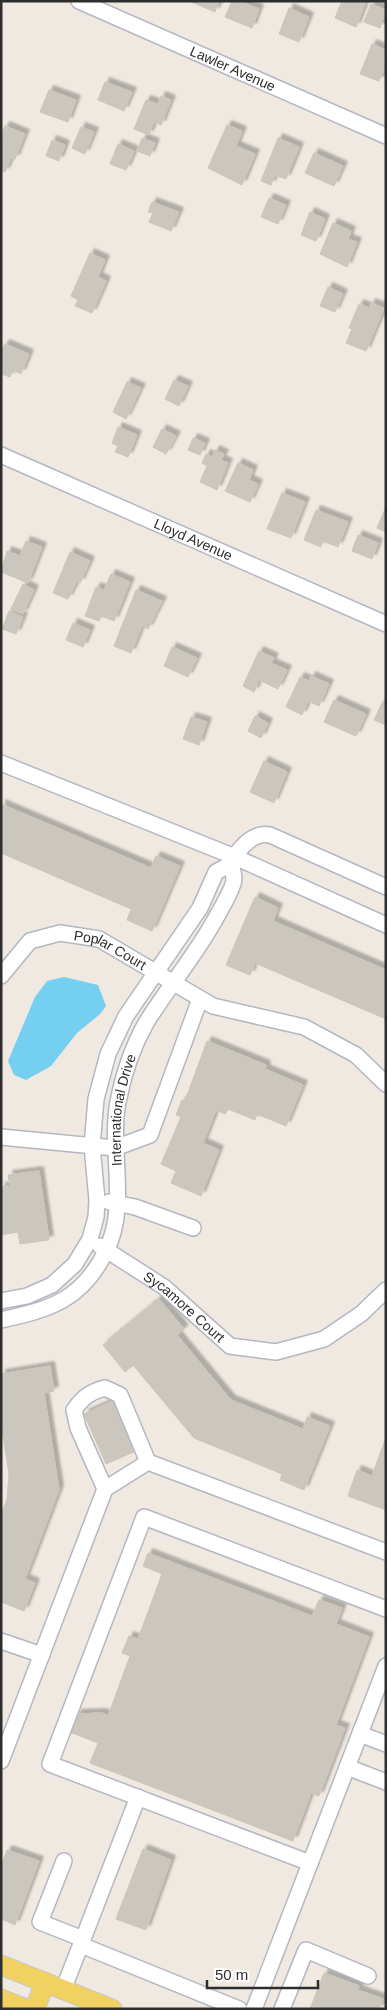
<svg xmlns="http://www.w3.org/2000/svg" width="387" height="2010" viewBox="0 0 387 2010" font-family="Arial,sans-serif">
	<defs>
		<filter id="shadow"><feDropShadow dx="4.5" dy="-4.5" stdDeviation="1" flood-color="#0004"/></filter>
	</defs>
	<rect width="100%" height="100%" fill="#efe9e1"/>
	<!-- water -->
	<polygon fill="#75cff0" points="64,977 98,985 106,1006 100,1014 77,1033 51,1066 26,1080 14,1075 8,1061 35,997 47,981"/>
	<!-- building -->
	<g fill="#cbc7bf" stroke="#cbc5ba" filter="url(#shadow)">
		<polygon points="189,1 219,1 215,12"/>
		<polygon points="232,1 239,1 259,9 252,28 225,17"/>
		<polygon points="342,1 366,1 356,27 335,18"/>
		<polygon points="371,4 386,10 380,28 364,22"/>
		<polygon points="289,8 309,17 299,42 279,34"/>
		<polygon points="372,44 386,50 386,65 379,81 360,74"/>
		<polygon points="105,82 132,92 124,111 98,100"/>
		<polygon points="49,90 76,100 68,122 40,112"/>
		<polygon points="161,96 171,100 161,125 154,122 149,135 134,129 146,100 158,104"/>
		<polygon points="227,125 242,131 236,146 255,154 242,185 208,168"/>
		<polygon points="5,126 25,134 15,159 11,158 5,172 1,171 1,144 3,139 1,134"/>
		<polygon points="81,127 94,132 85,154 72,148"/>
		<polygon points="142,138 155,143 150,156 137,151"/>
		<polygon points="278,138 299,147 286,179 275,175 271,185 261,181"/>
		<polygon points="52,140 65,145 59,161 46,156"/>
		<polygon points="118,144 134,151 126,170 110,164"/>
		<polygon points="314,153 343,166 334,186 305,173"/>
		<polygon points="269,198 286,205 278,224 261,217"/>
		<polygon points="152,202 179,212 171,231 149,222 153,213 148,212"/>
		<polygon points="310,212 325,219 316,241 301,235"/>
		<polygon points="333,223 351,231 348,239 357,242 347,267 320,254"/>
		<polygon points="90,253 105,260 98,277 106,281 92,313 75,306 78,300 71,296"/>
		<polygon points="328,287 343,294 335,312 320,306"/>
		<polygon points="371,303 384,308 366,351 346,343 352,329 349,328 359,304 369,308"/>
		<polygon points="5,344 29,354 21,374 13,370 10,377 1,374 1,351"/>
		<polygon points="174,380 188,386 179,406 165,399"/>
		<polygon points="127,382 141,388 126,419 113,412"/>
		<polygon points="118,427 137,435 128,457 115,452 118,446 112,443"/>
		<polygon points="162,429 176,436 166,454 153,447"/>
		<polygon points="193,438 205,443 200,455 188,450"/>
		<polygon points="215,450 224,454 221,460 228,463 217,490 200,482 207,466 202,463 206,454 212,457"/>
		<polygon points="238,463 253,470 249,480 258,484 250,502 225,491"/>
		<polygon points="282,493 305,502 291,538 267,529"/>
		<polygon points="385,509 386,510 386,532 377,528"/>
		<polygon points="316,510 348,522 338,547 323,541 321,547 304,540"/>
		<polygon points="358,535 378,543 372,559 352,551"/>
		<polygon points="26,541 42,547 28,583 1,572 7,551 20,556"/>
		<polygon points="70,552 90,561 80,583 77,581 68,599 53,593"/>
		<polygon points="111,574 130,582 114,621 101,616 99,621 85,616 96,587 104,590"/>
		<polygon points="23,584 34,590 23,614 11,609"/>
		<polygon points="136,590 162,601 148,629 142,626 131,653 114,646"/>
		<polygon points="9,611 23,617 16,634 2,629"/>
		<polygon points="73,623 90,630 83,647 66,640"/>
		<polygon points="172,647 197,658 188,677 164,666"/>
		<polygon points="259,651 274,658 271,663 287,670 278,689 259,680 254,692 243,686"/>
		<polygon points="311,676 329,684 319,706 308,701 302,715 286,707 300,677 309,681"/>
		<polygon points="334,700 366,714 356,736 324,722"/>
		<polygon points="383,701 386,702 386,725 374,720"/>
		<polygon points="255,716 268,723 261,738 248,731"/>
		<polygon points="191,717 207,722 199,745 183,739"/>
		<polygon points="264,761 287,772 274,803 250,792"/>
		<polygon points="1,804 151,868 156,856 180,866 152,931 127,920 131,909 1,853"/>
		<polygon points="255,897 278,908 273,921 386,970 386,1019 255,963 250,975 226,965"/>
		<polygon points="207,1041 266,1065 265,1069 303,1085 286,1126 257,1114 255,1120 228,1109 225,1114 216,1110 203,1143 219,1150 201,1196 171,1183 176,1171 161,1164 181,1117 176,1115 182,1100 185,1101"/>
		<polygon points="39,1171 49,1240 20,1244 18,1232 1,1235 1,1187 10,1186 8,1175"/>
		<polygon points="159,1299 184,1329 177,1335 231,1400 303,1429 307,1417 330,1426 304,1490 280,1480 282,1474 194,1438 133,1365 125,1372 103,1345"/>
		<polygon points="50,1366 54,1391 44,1393 59,1490 25,1579 35,1583 24,1611 1,1602 1,1515 7,1499 9,1474 1,1423 1,1374"/>
		<polygon points="113,1401 136,1451 106,1464 84,1414"/>
		<polygon points="386,1437 386,1510 348,1496 357,1470 372,1476"/>
		<polygon points="148,1553 312,1616 319,1600 342,1608 336,1624 369,1637 336,1725 345,1728 319,1796 311,1793 293,1841 90,1763 98,1743 70,1732 77,1714 102,1713 108,1716 130,1656 122,1653 129,1636 138,1639 162,1574 143,1566"/>
		<polygon points="143,1849 171,1860 146,1930 116,1919"/>
		<polygon points="7,1850 39,1861 15,1925 1,1919 1,1866"/>
		<polygon points="324,1973 359,1986 358,1990 383,1999 379,2009 310,2009"/>
	</g>
	<g fill="none" stroke-linecap="round" stroke-linejoin="round">
		<!-- minor casing -->
		<g stroke="#b4b7c1" stroke-width="18">
			<g id="minor">
				<path id="s1" d="M79 1 386 136"/>
				<path id="s2" d="M1 455 386 624"/>
				<polyline points="1,763 235,857 386,925"/>
				<path id="s3" d="M1 976 30 941 60 933 99 939 213 1006 304 1027 356 1055 386 1084"/>
				<polyline points="1,1137 115,1148 150,1135 200,999"/>
				<polyline points="109,1202 135,1207 193,1228"/>
				<path id="s4" d="M100 1246 164 1287 230 1346 276 1352 324 1339 361 1314 386 1290"/>
				<polyline points="1,1301 27,1296 52,1285 75,1264 90,1239 96,1217 97,1200 92,1146 96,1099 108,1054 126,1016 200,908 216,872 231,864"/>
				<path id="s5" d="M1 1320C51 1309 82 1300 106 1251 129 1206 109 1150 118 1102 123 1076 133 1046 146 1023 168 987 197 954 217 916 221 909 234 887 234 879 234 870 229 865 234 857 243 844 255 832 270 835L386 887"/>
				<path d="M105 1489 78 1428 74 1410C83 1397 90 1392 105 1388L120 1395 148 1462 386 1552"/>
				<polyline points="1,1641 42,1655"/>
				<polyline points="360,1734 386,1744"/>
				<polyline points="1,1761 105,1489 148,1462"/>
				<polyline points="347,1767 386,1782"/>
				<polyline points="310,1863 50,1764 144,1517 386,1609"/>
				<polyline points="83,1939 138,1797"/>
				<polyline points="81,1945 239,2009"/>
				<polyline points="63,1990 83,1939 40,1922 64,1861"/>
				<polyline points="254,2009 386,1666"/>
				<polyline points="282,2009 306,1950 368,1976"/>
			</g>
		</g>
		<!-- major casing -->
		<g stroke="#c9c9c9" stroke-width="21">
			<g id="major">
				<polyline points="1,1965 112,2009"/>
				<polyline points="1,1999 26,2009"/>
				<polyline points="35,2009 45,1982"/>
			</g>
		</g>
		<!-- minor -->
		<use href="#minor" stroke="#fff" stroke-width="15"/>
		<!-- major -->
		<use href="#major" stroke="#f2d163" stroke-width="19"/>
	</g>
	<g text-anchor="middle" dominant-baseline="central" stroke-width="4.5" stroke-linejoin="round" paint-order="stroke">
		<!-- street labels -->
		<g font-size="14" fill="#2e2e2e" stroke="#fff">
			<text stroke="none"><textPath href="#s1" startOffset="168">Lawler Avenue</textPath></text>
			<text stroke="none"><textPath href="#s2" startOffset="210">Lloyd Avenue</textPath></text>
			<text stroke="none"><textPath href="#s3" startOffset="130">Poplar Court</textPath></text>
			<text stroke="none"><textPath href="#s5" startOffset="275">International Drive</textPath></text>
			<text stroke="none"><textPath href="#s4" startOffset="104">Sycamore Court</textPath></text>
		</g>
	</g>
	<!-- border -->
	<rect width="387" height="2010" fill="none" stroke="#2e2e2e" stroke-width="5"/>
	<!-- scale -->
	<path d="M207 1980v8h111v-8" fill="none" stroke="#2e2e2e" stroke-width="2.5"/>
	<text x="215" y="1980" font-size="15" fill="#2e2e2e" stroke="#ffffff" stroke-width="4" paint-order="stroke">50 m</text>
</svg>
